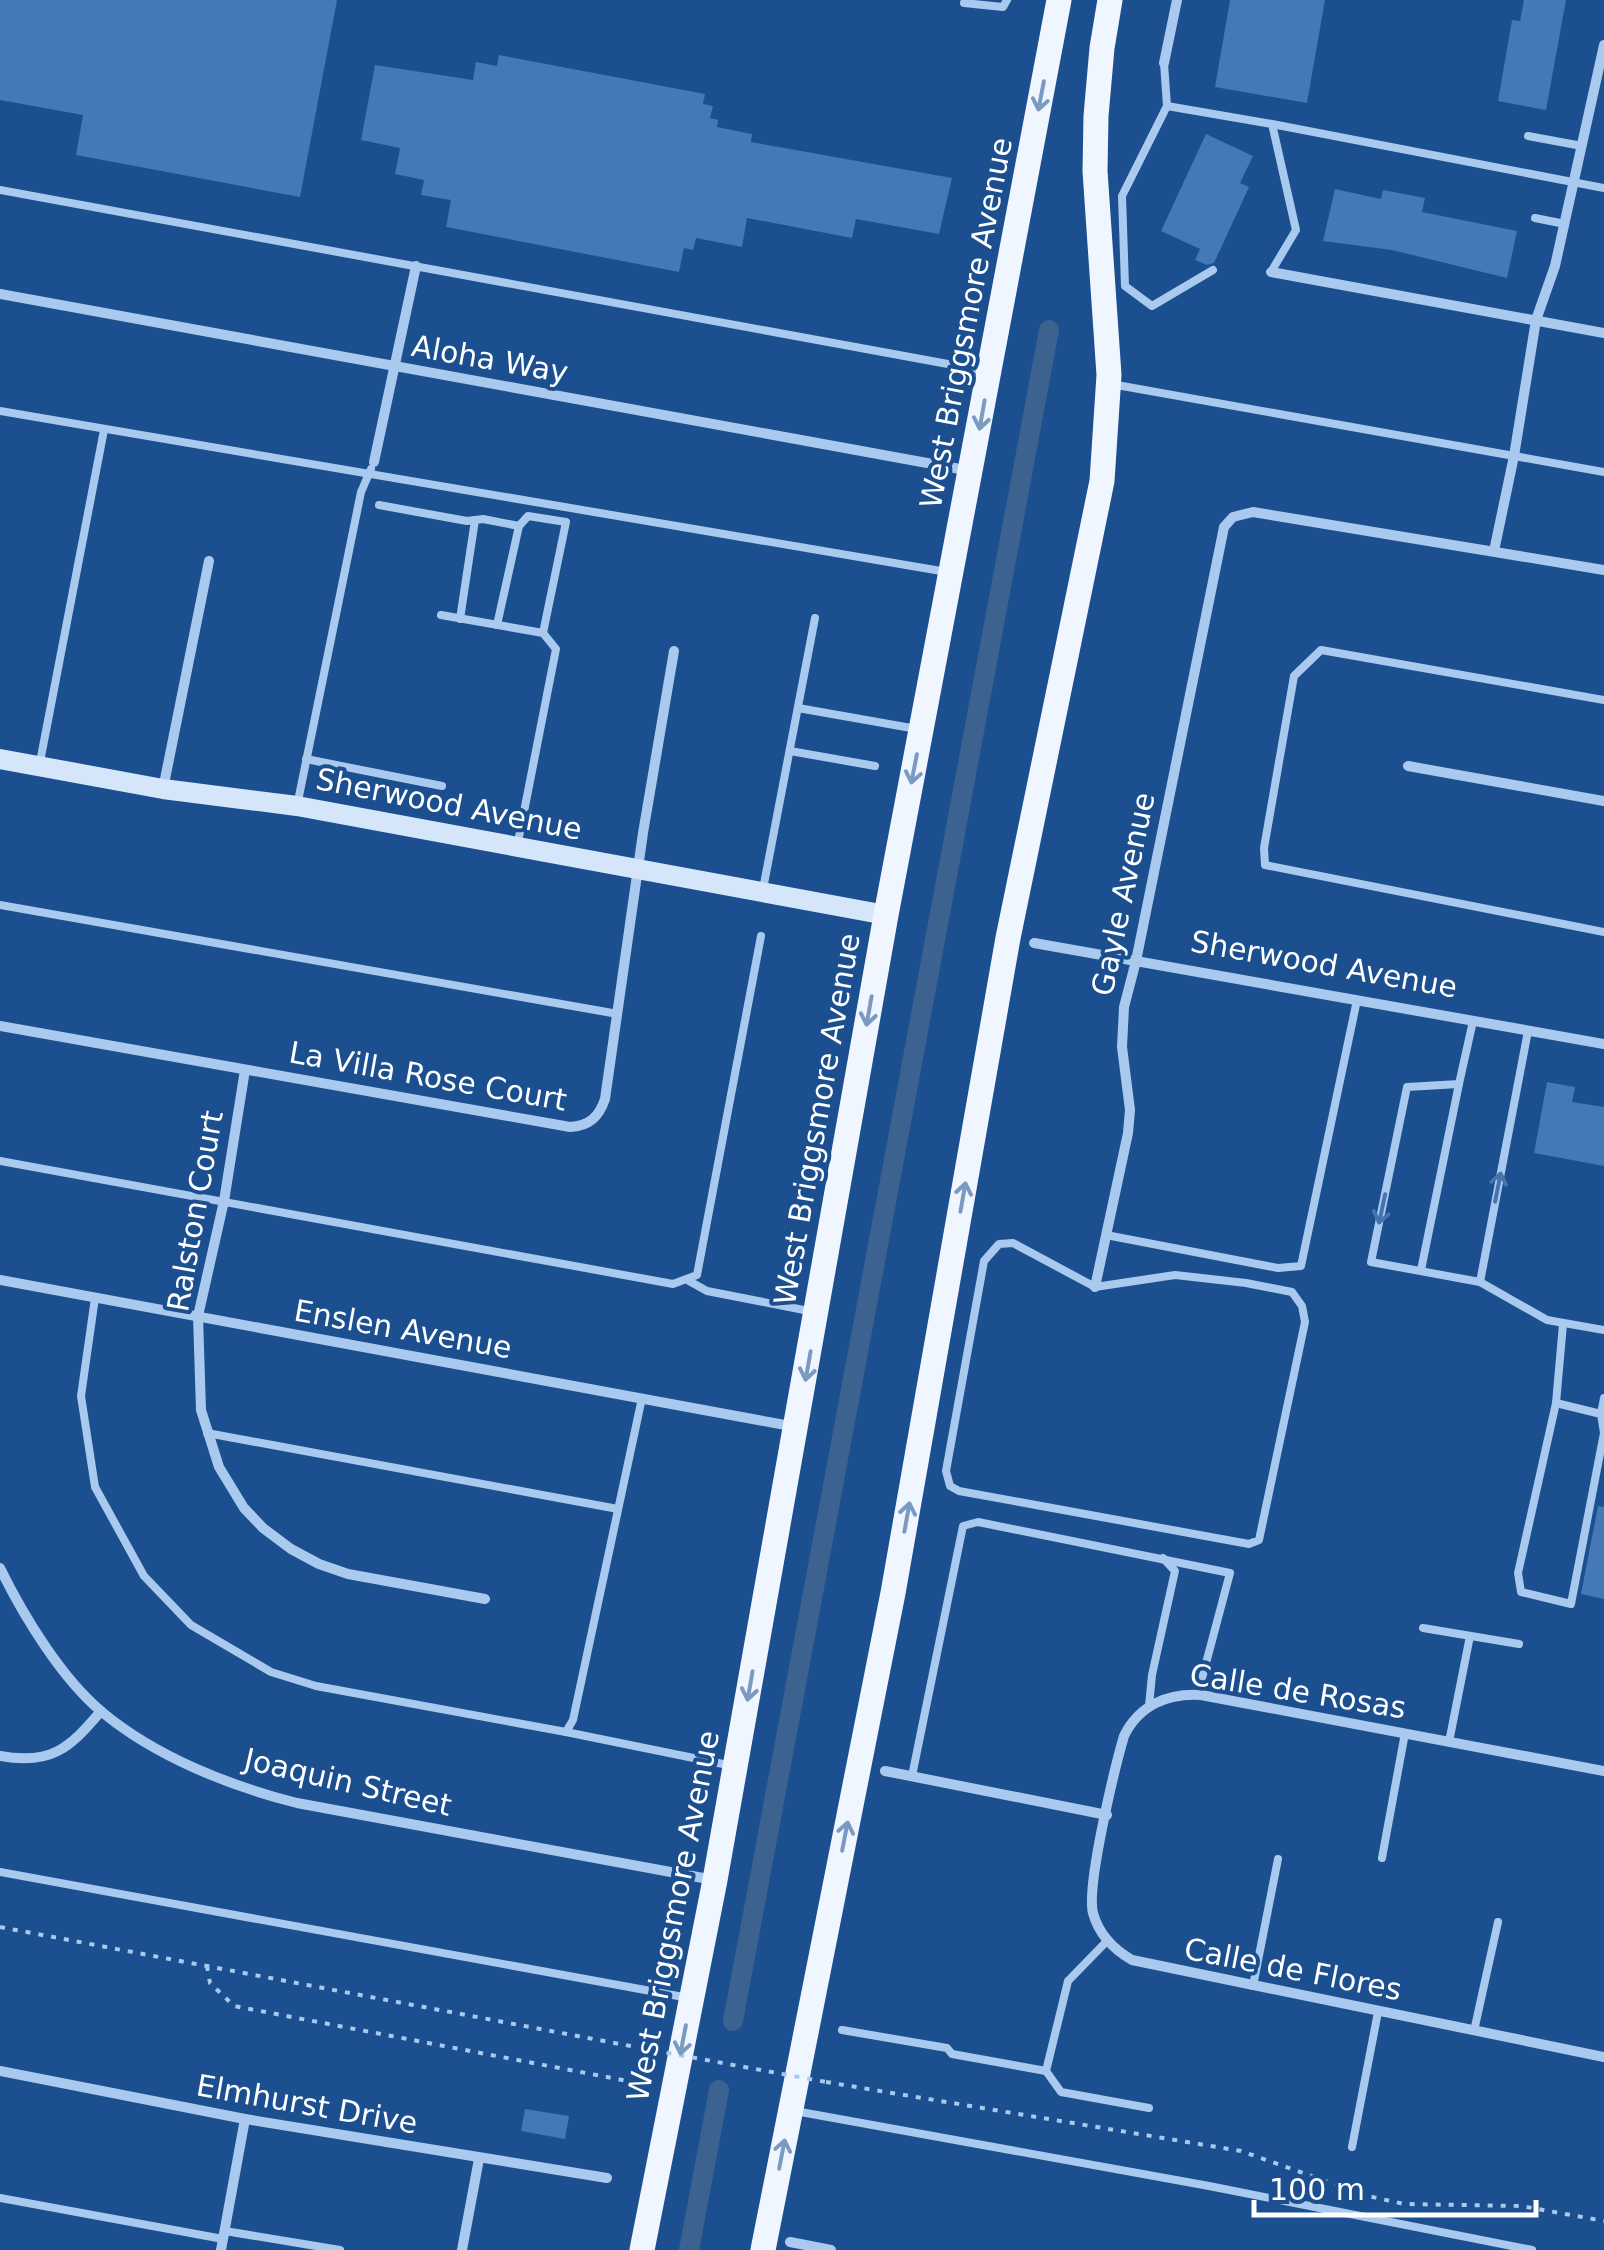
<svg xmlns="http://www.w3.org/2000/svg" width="1604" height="2250" viewBox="0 0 1604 2250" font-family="'DejaVu Sans',sans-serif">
	<rect width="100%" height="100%" fill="#1b4f8f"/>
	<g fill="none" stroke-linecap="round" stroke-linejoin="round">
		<!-- canal -->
		<g stroke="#3c6290" stroke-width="20">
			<polyline points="733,2021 1049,330"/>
			<polyline points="689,2250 719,2090"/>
		</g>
	</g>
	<!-- building -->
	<g fill="#4478b7">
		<polygon points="0,0 337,0 300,197 76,155 83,115 0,100"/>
		<polygon points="1230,0 1325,0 1307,103 1215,87"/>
		<polygon points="1524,0 1566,0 1546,110 1498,101 1512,20 1520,21"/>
		<polygon points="499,55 705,94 703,104 713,106 710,118 718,120 717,127 752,134 751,142 952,178 939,234 856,219 852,238 747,218 742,247 696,238 693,250 684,248 679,272 446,227 451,200 421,195 424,180 395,174 400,148 361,140 375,65 473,80 476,62 497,66"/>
		<polygon points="1206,134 1253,156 1240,183 1249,187 1214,263 1207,265 1195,260 1200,249 1161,231"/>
		<polygon points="1335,189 1381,199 1383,190 1425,198 1422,212 1517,231 1507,278 1392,250 1323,241"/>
		<polygon points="1547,1082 1575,1087 1572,1102 1604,1107 1604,1166 1534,1153"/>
		<polygon points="1598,1506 1604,1507 1604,1599 1581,1594"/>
		<polygon points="525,2109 569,2116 565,2139 521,2131"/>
	</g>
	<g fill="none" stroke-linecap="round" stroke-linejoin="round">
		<!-- path -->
		<g stroke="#a9c9ee" stroke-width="4" stroke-dasharray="5 8" stroke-linecap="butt">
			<polyline points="0,1927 641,2048"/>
			<polyline points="207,1966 210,1983 234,2006 654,2086"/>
			<polyline points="826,2082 1241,2151 1368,2196 1404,2204 1521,2206 1604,2221"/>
		</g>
		<!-- lane -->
		<g stroke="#a9c9ee" stroke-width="8">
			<polyline points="964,3 1003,7 1007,0"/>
			<polyline points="1164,63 1167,106 1122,196 1125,286 1152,306 1213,270"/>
			<polyline points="1167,106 1272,124 1296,230 1271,272"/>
			<polyline points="1272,124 1604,188"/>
			<polyline points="1528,136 1582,146"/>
			<polyline points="0,190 986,371"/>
			<polyline points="1535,218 1565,224"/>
			<polyline points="1111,384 1604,472"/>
			<polyline points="0,411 947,572"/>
			<polyline points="379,505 467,521 483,519 519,526 528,516 566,522 543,633"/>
			<polyline points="441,615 543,633 556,649 518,842"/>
			<polyline points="460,619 475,520"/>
			<polyline points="497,625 519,526"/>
			<polyline points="1604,700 1321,650 1294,676 1264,848 1265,865 1604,932"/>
			<polyline points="798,708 917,729"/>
			<polyline points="790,751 875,766"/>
			<polyline points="306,759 442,786"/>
			<polyline points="40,762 104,430"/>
			<polyline points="297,806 361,492 371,469"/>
			<polyline points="763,889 815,618"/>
			<polyline points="0,905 618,1014"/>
			<polyline points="1473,1021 1459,1084 1407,1087 1371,1262 1480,1282 1547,1320 1604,1330"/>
			<polyline points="0,1161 673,1284 697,1275 761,936"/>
			<polyline points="1106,1235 1278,1268 1301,1266 1357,1000"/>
			<polygon points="1013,1243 1095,1287 1175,1275 1246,1283 1292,1292 1302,1306 1305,1322 1259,1540 1249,1544 959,1491 950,1486 946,1471 984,1261 999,1244"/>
			<polyline points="1421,1270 1459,1084"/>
			<polyline points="689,1281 707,1291 809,1311"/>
			<polyline points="1480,1282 1528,1031"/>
			<polyline points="95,1298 81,1396 95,1487 144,1576 191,1625 271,1672 316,1686 566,1732 573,1720 642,1398"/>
			<polyline points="1563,1324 1556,1403 1518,1573 1521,1592 1571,1604 1604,1433 1601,1414 1604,1398"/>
			<polyline points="1556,1403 1601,1414"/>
			<polyline points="207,1433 618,1509"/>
			<polyline points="1423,1628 1519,1644"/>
			<polyline points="1149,1706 1152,1675 1175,1571 1163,1558"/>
			<polyline points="566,1732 728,1765"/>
			<polyline points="1449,1742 1470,1636"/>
			<polyline points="912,1776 963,1526 978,1522 1230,1573 1201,1682 1201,1695"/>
			<polyline points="1382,1858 1405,1733"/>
			<polyline points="0,1872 689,1998"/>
			<polyline points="1253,1986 1278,1859"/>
			<polyline points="842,2030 947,2048 952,2054 1046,2071 1061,2092 1149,2108"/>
			<polyline points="1474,2031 1498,1922"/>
			<polyline points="1046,2071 1068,1981 1107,1941"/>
			<polyline points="795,2111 1209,2186 1532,2250"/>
			<polyline points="1352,2147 1378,2012"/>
			<polyline points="0,2198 223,2239"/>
			<polyline points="225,2231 340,2250"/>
		</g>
		<!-- street -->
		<g stroke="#a9c9ee" stroke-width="10">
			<polyline points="1164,63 1177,0"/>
			<polyline points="1271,272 1604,333"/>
			<polyline points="0,294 971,471"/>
			<polyline points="374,462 416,266"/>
			<polyline points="1494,551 1514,456 1536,320 1555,266 1604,45"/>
			<polyline points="1408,766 1604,801"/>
			<polyline points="163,789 209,561"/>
			<polyline points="1034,943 1604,1044"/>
			<path d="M0 1026 570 1127C589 1126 599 1117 605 1099L643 833 674 651"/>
			<polyline points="245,1070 224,1201 198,1316 201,1410 219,1467 244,1508 263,1528 291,1549 319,1564 348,1574 485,1599"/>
			<polyline points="0,1280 796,1427"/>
			<polyline points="1095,1287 1128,1133 1130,1110 1122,1047 1124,1007 1136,961 1224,527 1233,517 1253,512 1604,570"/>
			<path d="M0 1568C23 1615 61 1678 102 1712 156 1757 230 1786 297 1803L714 1880"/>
			<path d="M0 1756C51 1765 69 1749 101 1711"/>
			<polyline points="885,1771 1107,1815"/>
			<path d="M1604 1771 1201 1695C1168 1693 1139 1705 1124 1736 1115 1767 1086 1886 1093 1913 1099 1935 1113 1949 1132 1960L1604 2057"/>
			<polyline points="0,2071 245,2119 607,2178"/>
			<polyline points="790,2242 831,2250"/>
			<polyline points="221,2250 245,2119"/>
			<polyline points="462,2250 479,2159"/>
		</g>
		<!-- secondary -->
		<polyline stroke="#d6e6fa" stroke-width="20" points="0,759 163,789 297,806 886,915"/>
		<!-- primary -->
		<g stroke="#f0f6ff" stroke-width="25">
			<polyline points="642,2250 715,1880 886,915 1059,0"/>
			<polyline points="763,2250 893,1593 1008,938 1102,481 1109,375 1095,171 1096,116 1102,48 1110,0"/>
		</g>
		<!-- path-bridge -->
		<polyline stroke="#a9c9ee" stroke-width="4" stroke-dasharray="5 8" stroke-linecap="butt" points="641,2048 826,2082"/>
	</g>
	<!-- one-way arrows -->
	<defs><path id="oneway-shaft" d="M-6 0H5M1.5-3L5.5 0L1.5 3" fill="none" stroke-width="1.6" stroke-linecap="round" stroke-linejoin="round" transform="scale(2.5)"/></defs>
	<g stroke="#7b9ac1">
		<use href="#oneway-shaft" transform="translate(1041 96) rotate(101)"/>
		<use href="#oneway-shaft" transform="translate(982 415) rotate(100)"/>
		<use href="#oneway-shaft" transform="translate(914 769) rotate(101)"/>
		<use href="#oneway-shaft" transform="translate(869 1011) rotate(100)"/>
		<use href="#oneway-shaft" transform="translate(963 1197) rotate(-80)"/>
		<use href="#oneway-shaft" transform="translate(808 1366) rotate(100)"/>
		<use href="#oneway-shaft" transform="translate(907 1517) rotate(-80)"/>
		<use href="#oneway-shaft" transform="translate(750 1686) rotate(100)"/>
		<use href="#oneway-shaft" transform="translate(845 1836) rotate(-79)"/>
		<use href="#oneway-shaft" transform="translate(683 2040) rotate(101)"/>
		<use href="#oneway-shaft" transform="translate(782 2154) rotate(-79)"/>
	</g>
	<g stroke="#4674ac">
		<use href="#oneway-shaft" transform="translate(1498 1187) rotate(-79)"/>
		<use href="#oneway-shaft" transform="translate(1382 1209) rotate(102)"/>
	</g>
	<g text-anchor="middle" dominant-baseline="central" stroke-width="8" stroke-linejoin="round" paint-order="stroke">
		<!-- street labels -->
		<g font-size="30" fill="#fff" stroke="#1b4f8f">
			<text transform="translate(966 323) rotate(-79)">West Briggsmore Avenue</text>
			<text transform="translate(490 359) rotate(10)">Aloha Way</text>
			<text transform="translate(449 804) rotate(11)">Sherwood Avenue</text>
			<text transform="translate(1123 894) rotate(-78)">Gayle Avenue</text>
			<text transform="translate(1324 964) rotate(10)">Sherwood Avenue</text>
			<text transform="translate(428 1076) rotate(10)">La Villa Rose Court</text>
			<text transform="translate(817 1119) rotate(-80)">West Briggsmore Avenue</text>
			<text transform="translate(195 1211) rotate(-80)">Ralston Court</text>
			<text transform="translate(403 1329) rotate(10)">Enslen Avenue</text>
			<text transform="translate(1298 1691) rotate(9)">Calle de Rosas</text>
			<text transform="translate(348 1782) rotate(13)">Joaquin Street</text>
			<text transform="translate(673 1916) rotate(-79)">West Briggsmore Avenue</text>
			<text transform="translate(1293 1969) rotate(11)">Calle de Flores</text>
			<text transform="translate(307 2104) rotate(10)">Elmhurst Drive</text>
		</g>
	</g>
	<!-- scale -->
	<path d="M1254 2200v15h282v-15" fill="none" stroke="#ffffff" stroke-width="5"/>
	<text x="1269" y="2200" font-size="30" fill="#ffffff" stroke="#1b4f8f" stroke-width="8" paint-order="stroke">100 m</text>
</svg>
